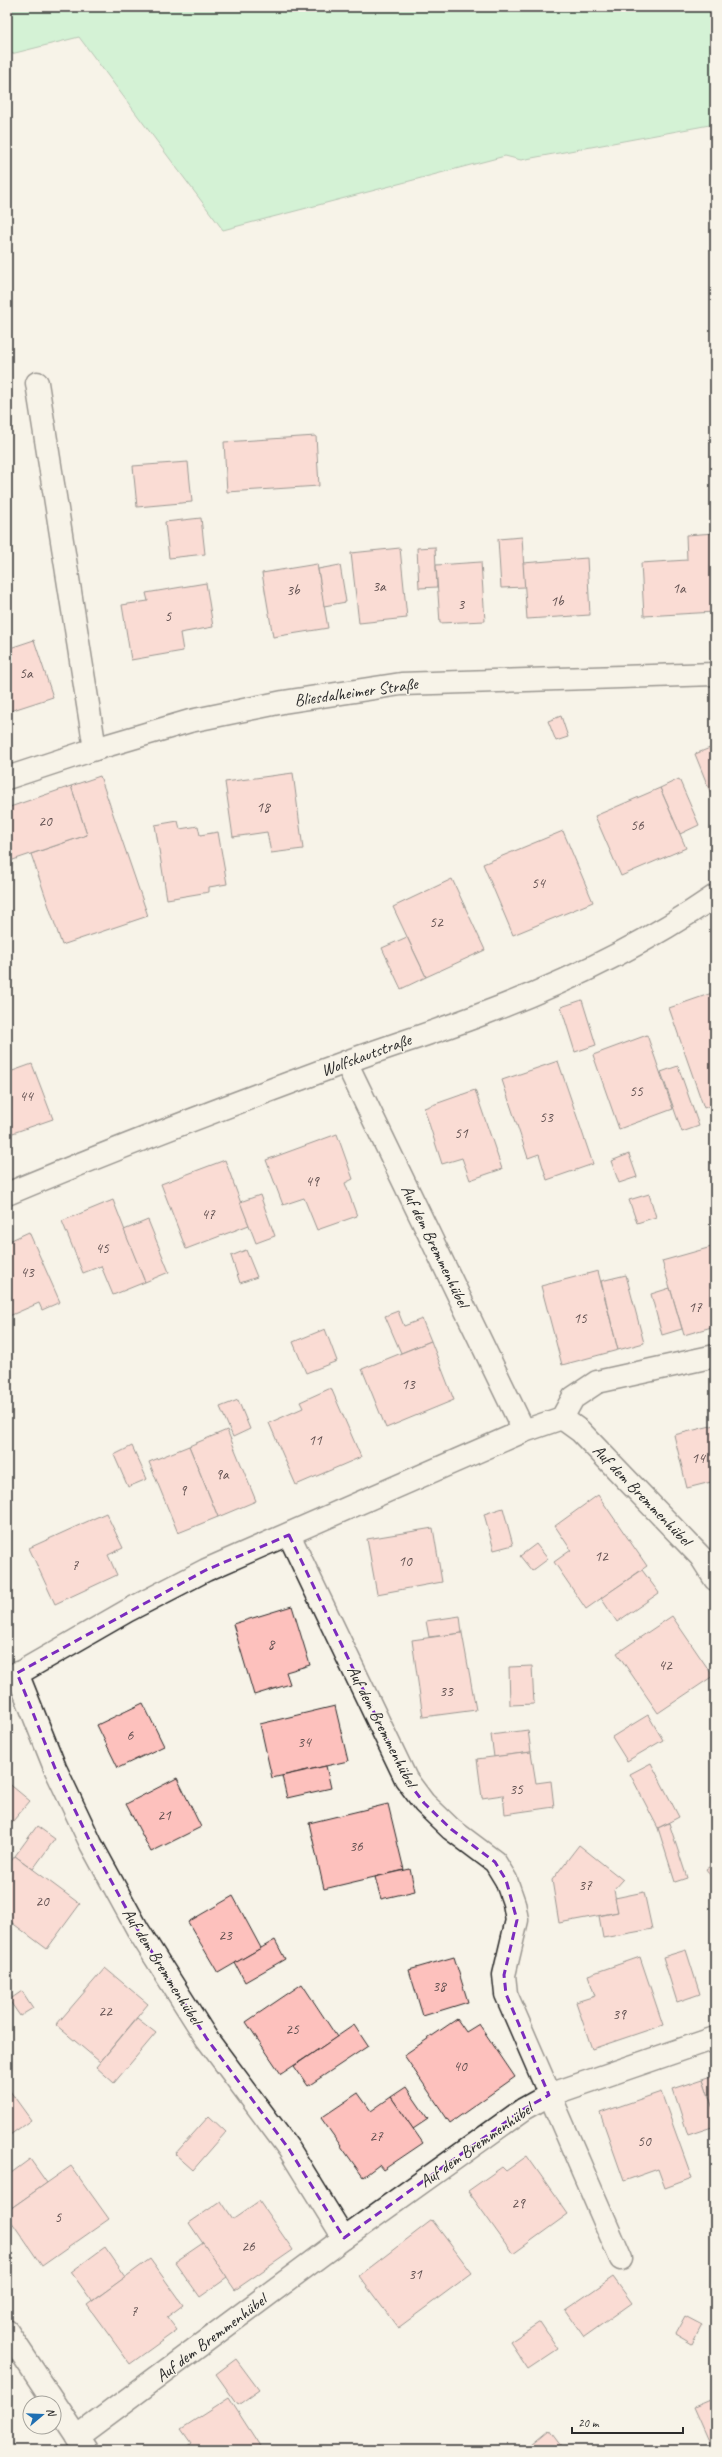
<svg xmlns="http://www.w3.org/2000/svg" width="722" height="2457" viewBox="0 0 722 2457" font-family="Caveat,sans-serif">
	<rect width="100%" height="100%" fill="#f7f3e8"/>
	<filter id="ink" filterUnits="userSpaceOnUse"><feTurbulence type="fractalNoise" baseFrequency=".025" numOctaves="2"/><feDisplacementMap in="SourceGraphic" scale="8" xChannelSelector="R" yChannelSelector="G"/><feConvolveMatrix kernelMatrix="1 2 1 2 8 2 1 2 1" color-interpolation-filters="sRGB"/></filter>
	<g filter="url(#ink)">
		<!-- green -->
		<polygon fill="#a8f1bf" stroke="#6a8e75" points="7,7 715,7 715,124 521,160 505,156 223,230 79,37 7,55"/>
		<!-- building -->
		<g fill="#fdc1bd" stroke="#2b2b2b">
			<polygon points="316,436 319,486 227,492 224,442"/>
			<polygon points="188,462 192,502 137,507 133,466"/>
			<polygon points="201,518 205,554 169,558 165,522"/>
			<polygon points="715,533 715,612 644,616 641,563 687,560 686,535"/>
			<polygon points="522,537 525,587 501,588 498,539"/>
			<polygon points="435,547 437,587 419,588 417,548"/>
			<polygon points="400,548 407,618 359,623 351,553"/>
			<polygon points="587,558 590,615 527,619 523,563"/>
			<polygon points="481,562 485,621 440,623 436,565"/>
			<polygon points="317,564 328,628 273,637 262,573"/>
			<polygon points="340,565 346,602 324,606 318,569"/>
			<polygon points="206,583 213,627 180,633 183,651 131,660 122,605 148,601 146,593"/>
			<polygon points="34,640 53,697 7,712 7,649"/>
			<polygon points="561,716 568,737 556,741 548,721"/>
			<polygon points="715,746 715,804 695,754"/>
			<polygon points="293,773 303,849 271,853 267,832 233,837 225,782"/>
			<polygon points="100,776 148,916 62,945 31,854 87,835 71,786"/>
			<polygon points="679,779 699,825 680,834 660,788"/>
			<polygon points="71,786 87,835 7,862 7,808"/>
			<polygon points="660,788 686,848 621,876 595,816"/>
			<polygon points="178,821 180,829 198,826 200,835 218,832 227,884 209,887 209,892 167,899 155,825"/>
			<polygon points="563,831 593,902 513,935 483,864"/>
			<polygon points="452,879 485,950 426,977 393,907"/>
			<polygon points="407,937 426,977 401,989 382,948"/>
			<polygon points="715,992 715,1104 704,1108 669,1008"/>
			<polygon points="582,1000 596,1045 575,1052 561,1007"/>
			<polygon points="647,1035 673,1109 619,1129 593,1055"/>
			<polygon points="558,1061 593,1164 547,1180 539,1154 528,1158 502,1080"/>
			<polygon points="32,1064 53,1119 7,1135 7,1073"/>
			<polygon points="678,1066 699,1126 682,1132 661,1072"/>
			<polygon points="475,1090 502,1169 470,1180 462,1158 442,1164 424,1108"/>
			<polygon points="337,1134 353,1179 345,1183 357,1216 317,1230 304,1198 283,1205 266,1160"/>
			<polygon points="629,1154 637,1177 619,1183 611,1161"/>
			<polygon points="225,1160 249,1225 186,1249 161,1184"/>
			<polygon points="649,1194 656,1217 637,1223 629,1200"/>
			<polygon points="260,1195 275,1236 256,1243 240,1202"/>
			<polygon points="113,1200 145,1282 113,1295 101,1266 83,1273 62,1221"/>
			<polygon points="148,1220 169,1272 145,1282 124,1230"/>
			<polygon points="29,1232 60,1302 42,1310 39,1303 7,1317 7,1242"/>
			<polygon points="715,1246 715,1326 684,1335 662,1261"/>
			<polygon points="246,1250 257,1277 240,1283 231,1256"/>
			<polygon points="598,1271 618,1350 562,1365 541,1286"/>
			<polygon points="626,1275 644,1343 618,1350 601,1281"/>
			<polygon points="670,1288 682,1329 662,1335 651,1294"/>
			<polygon points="398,1311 404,1326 422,1319 431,1341 401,1353 385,1316"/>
			<polygon points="325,1329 337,1361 306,1373 293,1342"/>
			<polygon points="431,1341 454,1400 386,1428 362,1369"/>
			<polygon points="331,1388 361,1457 296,1485 269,1423 303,1408 300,1402"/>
			<polygon points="238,1400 250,1429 233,1437 220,1407"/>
			<polygon points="715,1425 715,1481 687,1488 674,1435"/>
			<polygon points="227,1430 256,1501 218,1517 189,1446"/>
			<polygon points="132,1446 147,1479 128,1487 114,1455"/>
			<polygon points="189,1446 218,1517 178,1533 149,1462"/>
			<polygon points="598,1495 647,1566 586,1609 554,1562 571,1550 555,1526"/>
			<polygon points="503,1508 513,1545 494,1550 484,1514"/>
			<polygon points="106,1513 123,1548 108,1555 117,1575 55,1604 29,1548"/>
			<polygon points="433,1528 442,1582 377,1594 367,1539"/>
			<polygon points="536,1544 548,1559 532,1571 520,1556"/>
			<polygon points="642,1570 659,1593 617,1622 601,1598"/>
			<polygon points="292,1606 310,1665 286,1672 290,1684 254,1695 233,1624"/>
			<polygon points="460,1616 462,1633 429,1637 426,1621"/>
			<polygon points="672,1616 713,1676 658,1713 617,1653"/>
			<polygon points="462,1633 476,1710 423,1717 412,1640"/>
			<polygon points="532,1666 534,1704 510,1705 509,1667"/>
			<polygon points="143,1703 164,1746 118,1768 97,1725"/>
			<polygon points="335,1706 348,1761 272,1778 260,1724"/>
			<polygon points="648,1715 663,1740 627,1761 612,1737"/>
			<polygon points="528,1730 531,1752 494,1757 491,1735"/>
			<polygon points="531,1752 536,1783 551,1781 554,1807 505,1814 503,1795 482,1798 477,1759"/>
			<polygon points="651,1763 679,1817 658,1828 630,1774"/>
			<polygon points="326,1766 331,1788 287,1798 282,1776"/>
			<polygon points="177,1778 201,1827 151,1852 126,1804"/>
			<polygon points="7,1782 30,1801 7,1828"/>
			<polygon points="388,1804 404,1870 324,1889 309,1823"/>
			<polygon points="669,1823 687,1878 675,1882 658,1828"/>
			<polygon points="37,1826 55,1839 33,1869 15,1856"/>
			<polygon points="579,1845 623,1880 614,1890 618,1912 559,1923 552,1880"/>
			<polygon points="15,1856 80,1904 47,1949 7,1919 7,1866"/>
			<polygon points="715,1863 715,1882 706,1869"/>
			<polygon points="410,1869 415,1891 381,1899 375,1877"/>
			<polygon points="644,1892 652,1929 603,1938 599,1916 618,1912 615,1898"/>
			<polygon points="233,1896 261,1948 218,1973 188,1922"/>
			<polygon points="275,1940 285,1959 245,1982 235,1963"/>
			<polygon points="686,1950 700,1994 677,2002 663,1957"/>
			<polygon points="454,1957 468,2002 423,2016 409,1970"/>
			<polygon points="640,1957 663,2025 592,2049 576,2002 595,1996 588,1975"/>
			<polygon points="105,1968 148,2004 100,2062 56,2025"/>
			<polygon points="302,1984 337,2037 281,2074 246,2022"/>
			<polygon points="22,1991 33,2008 20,2016 9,2000"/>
			<polygon points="137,2018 156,2033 114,2083 96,2067"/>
			<polygon points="457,2019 466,2032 479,2024 515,2077 450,2123 404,2055"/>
			<polygon points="354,2025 368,2046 308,2086 294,2066"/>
			<polygon points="715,2075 715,2115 703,2079"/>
			<polygon points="703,2079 715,2115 715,2126 688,2135 673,2089"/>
			<polygon points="7,2087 31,2120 7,2137"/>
			<polygon points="406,2087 428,2119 413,2129 391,2097"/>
			<polygon points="661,2092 692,2178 665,2188 658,2169 624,2181 600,2113"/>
			<polygon points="358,2093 371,2111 391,2097 423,2143 383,2170 379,2165 363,2177 321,2118"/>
			<polygon points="209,2116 226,2132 193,2170 175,2154"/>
			<polygon points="527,2156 568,2214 513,2254 468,2191 502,2167 506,2171"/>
			<polygon points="30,2159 47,2183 7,2211 7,2176"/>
			<polygon points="71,2166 109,2219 42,2266 7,2215 7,2211"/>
			<polygon points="221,2201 233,2219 259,2201 293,2250 235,2290 189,2223"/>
			<polygon points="432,2220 472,2273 398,2328 359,2276"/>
			<polygon points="203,2243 227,2278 200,2297 175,2262"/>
			<polygon points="105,2247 126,2277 92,2301 71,2272"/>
			<polygon points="150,2259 183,2305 167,2317 177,2330 130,2364 87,2305"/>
			<polygon points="613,2277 632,2303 584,2337 565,2310"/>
			<polygon points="685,2316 702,2325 692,2344 675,2334"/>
			<polygon points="540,2322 558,2349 528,2369 510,2342"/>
			<polygon points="236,2359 259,2390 238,2405 216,2374"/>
			<polygon points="229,2398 260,2446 253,2450 183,2450 191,2443 181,2429"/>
			<polygon points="715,2398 715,2450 713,2450 694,2407"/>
			<polygon points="549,2430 564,2450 536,2450 532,2444"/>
		</g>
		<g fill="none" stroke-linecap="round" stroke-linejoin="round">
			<!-- minor casing -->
			<g stroke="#2b2b2b" stroke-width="25">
				<g id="minor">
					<polyline points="37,383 95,749"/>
					<polyline points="346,1062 524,1431"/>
					<path d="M7 1194C119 1147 232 1104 346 1062 392 1045 439 1031 485 1013 565 983 644 945 715 896"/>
					<polyline points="562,1418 580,1431 701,1557 715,1579"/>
					<polyline points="289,1535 406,1779 424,1803 451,1829 495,1862 506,1880 514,1903 517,1920 504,1975 506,1994 621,2259"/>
					<polyline points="17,1673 55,1768 91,1844 138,1930 207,2039 289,2149 344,2238"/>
					<polyline points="7,1680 127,1611 206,1570 524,1431 562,1418 573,1398 597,1382 715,1356"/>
					<polyline points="7,2331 86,2450"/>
					<polyline points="77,2437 344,2238 524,2109 549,2095 715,2038"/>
				</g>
			</g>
			<!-- major casing -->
			<g stroke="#2b2b2b" stroke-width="25">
				<polyline id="major" points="7,778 95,749 190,721 283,702 401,684 715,674"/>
			</g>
			<!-- minor -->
			<use href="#minor" stroke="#f7f3e8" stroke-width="22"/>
			<!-- major -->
			<use href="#major" stroke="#f7f3e8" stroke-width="22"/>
		</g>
	</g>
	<!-- marked area -->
	<path d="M0 0H722V2457H0ZM289 1535 406 1779 424 1803 451 1829 495 1862 506 1880 517 1920 504 1975 506 1994 549 2095 524 2109 344 2238 289 2149 207 2039 138 1930 91 1844 55 1768 17 1673 206 1570Z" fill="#f7f3e8" fill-opacity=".55" fill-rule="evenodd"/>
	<path fill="none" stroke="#7b2cbf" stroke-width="3" stroke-dasharray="8 5" stroke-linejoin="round" d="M289 1535 406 1779 424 1803 451 1829 495 1862 506 1880 517 1920 504 1975 506 1994 549 2095 524 2109 344 2238 289 2149 207 2039 138 1930 91 1844 55 1768 17 1673 206 1570Z"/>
	<g text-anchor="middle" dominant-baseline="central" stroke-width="3" stroke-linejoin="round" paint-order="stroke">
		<!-- number labels -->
		<g font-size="15" fill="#605050">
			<text x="379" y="586">3a</text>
			<text x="679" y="588">1a</text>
			<text x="293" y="590">3b</text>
			<text x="557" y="601">1b</text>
			<text x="461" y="604">3</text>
			<text x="168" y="616">5</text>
			<text x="26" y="673">5a</text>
			<text x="263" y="807">18</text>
			<text x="45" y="821">20</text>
			<text x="637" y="825">56</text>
			<text x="538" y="883">54</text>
			<text x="436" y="922">52</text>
			<text x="636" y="1091">55</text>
			<text x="26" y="1096">44</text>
			<text x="546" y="1117">53</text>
			<text x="461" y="1133">51</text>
			<text x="312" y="1181">49</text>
			<text x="208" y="1214">47</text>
			<text x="102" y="1248">45</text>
			<text x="27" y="1272">43</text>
			<text x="695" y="1307">17</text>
			<text x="580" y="1318">15</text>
			<text x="408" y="1384">13</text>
			<text x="315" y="1440">11</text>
			<text x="698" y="1458">14</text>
			<text x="222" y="1474">9a</text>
			<text x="183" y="1490">9</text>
			<text x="601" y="1556">12</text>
			<text x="405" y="1561">10</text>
			<text x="75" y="1565">7</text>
			<text x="271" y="1644">8</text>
			<text x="665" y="1665">42</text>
			<text x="446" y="1691">33</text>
			<text x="130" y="1735">6</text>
			<text x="304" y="1742">34</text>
			<text x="516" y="1789">35</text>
			<text x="164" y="1815">21</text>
			<text x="356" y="1846">36</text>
			<text x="585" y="1885">37</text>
			<text x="42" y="1901">20</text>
			<text x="225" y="1935">23</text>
			<text x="439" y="1986">38</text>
			<text x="105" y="2011">22</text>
			<text x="619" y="2014">39</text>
			<text x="292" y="2029">25</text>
			<text x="460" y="2066">40</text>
			<text x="376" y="2136">27</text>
			<text x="644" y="2141">50</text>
			<text x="518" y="2203">29</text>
			<text x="58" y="2217">5</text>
			<text x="248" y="2246">26</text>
			<text x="415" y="2274">31</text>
			<text x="134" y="2311">7</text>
		</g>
		<!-- street labels -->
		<g font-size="17" fill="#2b2b2b" stroke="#f7f3e8">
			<text transform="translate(356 692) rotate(-8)">Bliesdalheimer Straße</text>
			<text transform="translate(366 1055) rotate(-20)">Wolfskautstraße</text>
			<text transform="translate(435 1246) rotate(64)">Auf dem Bremmenhübel</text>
			<text transform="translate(642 1495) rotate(46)">Auf dem Bremmenhübel</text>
			<text transform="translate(382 1726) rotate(63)">Auf dem Bremmenhübel</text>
			<text transform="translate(162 1966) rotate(58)">Auf dem Bremmenhübel</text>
			<text transform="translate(476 2145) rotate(-35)">Auf dem Bremmenhübel</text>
			<text transform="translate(211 2338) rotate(-37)">Auf dem Bremmenhübel</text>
		</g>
	</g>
	<!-- margin -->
	<rect width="722" height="2457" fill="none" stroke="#f7f3e8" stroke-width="24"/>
	<rect x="12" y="12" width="698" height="2433" fill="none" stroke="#2b2b2b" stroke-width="1.5" filter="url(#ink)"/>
	<!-- north arrow -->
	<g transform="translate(42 2415) rotate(71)"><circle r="19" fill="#f7f3e8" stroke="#a5a39c"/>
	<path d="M0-3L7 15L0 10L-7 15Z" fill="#1f6fb2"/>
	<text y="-6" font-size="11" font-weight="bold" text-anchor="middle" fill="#2b2b2b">N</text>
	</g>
	<!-- scale -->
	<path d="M572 2427v6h111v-6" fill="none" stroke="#2b2b2b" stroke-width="2"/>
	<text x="578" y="2427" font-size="12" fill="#2b2b2b" stroke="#f7f3e8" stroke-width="3" paint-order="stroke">20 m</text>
</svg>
